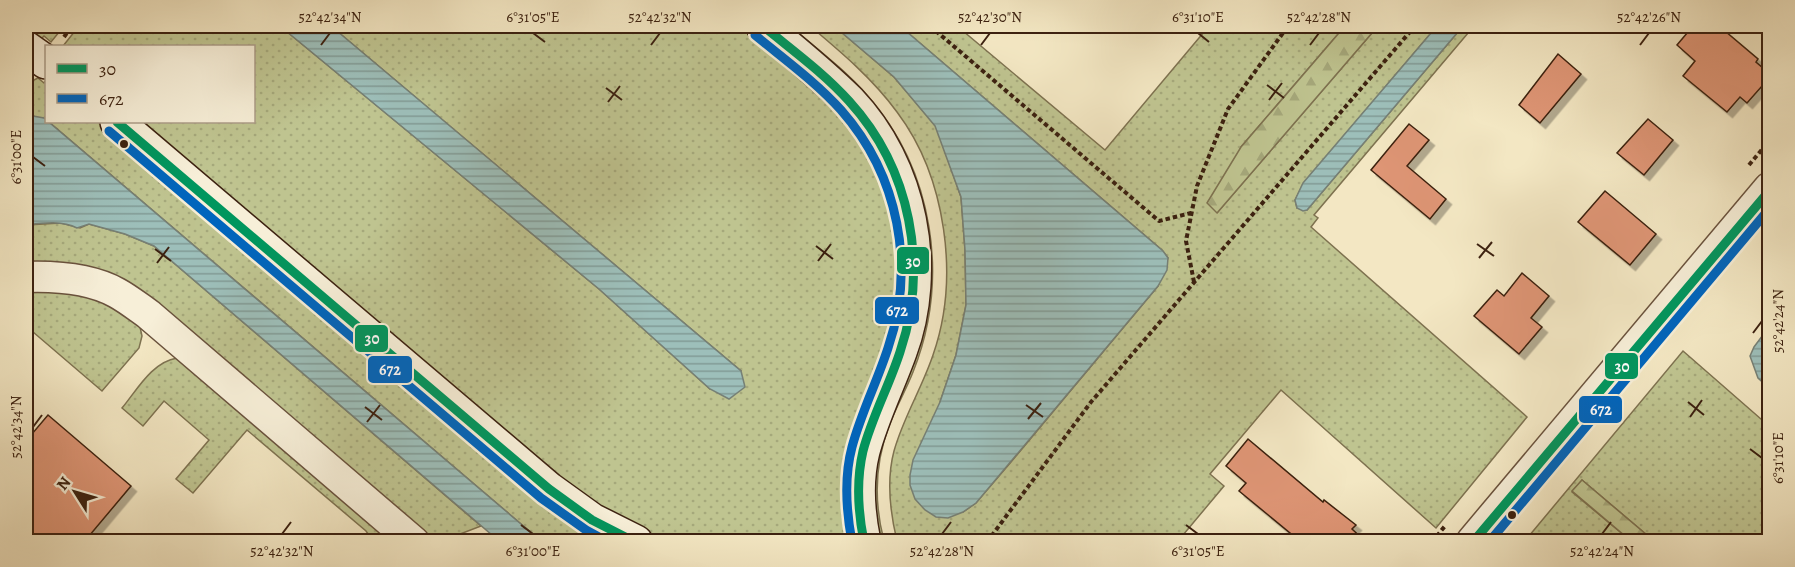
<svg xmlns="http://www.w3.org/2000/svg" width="1795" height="567" viewBox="0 0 1795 567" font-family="Alegreya,serif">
	<defs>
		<pattern id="grass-dots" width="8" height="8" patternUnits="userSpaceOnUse" patternTransform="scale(1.5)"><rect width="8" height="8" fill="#bfc490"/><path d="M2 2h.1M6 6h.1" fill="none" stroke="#a5a87b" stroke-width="1.8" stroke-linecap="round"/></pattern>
		<pattern id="forest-firs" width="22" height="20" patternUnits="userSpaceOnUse" patternTransform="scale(1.5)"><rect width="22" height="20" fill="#bfc490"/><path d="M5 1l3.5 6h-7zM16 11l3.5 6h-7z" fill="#a5a87b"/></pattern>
		<pattern id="water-rules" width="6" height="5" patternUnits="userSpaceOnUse" patternTransform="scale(1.5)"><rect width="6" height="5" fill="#9dbfba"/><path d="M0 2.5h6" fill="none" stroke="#819b96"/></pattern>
		<filter id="shadow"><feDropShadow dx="5.5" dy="5.5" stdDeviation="0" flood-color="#0004"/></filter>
	</defs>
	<rect width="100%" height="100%" fill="#f3e7c3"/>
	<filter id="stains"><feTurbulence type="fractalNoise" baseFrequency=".00333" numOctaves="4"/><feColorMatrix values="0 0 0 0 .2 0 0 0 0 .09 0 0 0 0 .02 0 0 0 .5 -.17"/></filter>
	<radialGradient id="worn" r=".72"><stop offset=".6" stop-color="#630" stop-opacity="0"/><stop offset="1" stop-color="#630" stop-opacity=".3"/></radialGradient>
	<!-- grass -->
	<g fill="url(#grass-dots)" stroke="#7e7250" stroke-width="1.5">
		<polygon points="26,26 64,26 51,42 44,36 38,42 26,35"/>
		<path d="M79 26H280L599 289 710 389 741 371 331 26H747L819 87 878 162 903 261 854 541H673C646 535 622 524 598 511L133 122H254V46H63Z"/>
		<path d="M777 26H790C816 48 844 69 867 95 934 171 950 279 913 372 906 390 896 407 889 426 875 463 874 503 884 541H874L868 499 918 214Z"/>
		<path d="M810 26H834L894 77 936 126 961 197 965 250 966 305 956 355 940 402 963 512 976 503 1011 462 1158 286 1168 258 1162 250 900 26H957L1105 150 1209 26H1345L1241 147 1217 213 1378 26H1437L1303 184 1295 200 1297 208 1307 210 1463 26H1474L1314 215 1318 218 1311 227 1527 417 1436 528 1281 390 1210 474 1224 486 1178 541H897C890 512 886 481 894 451 903 418 922 388 933 355 960 278 946 177 897 112 873 79 841 52 810 26Z"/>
		<polygon points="38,78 44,83 46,80 46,120 33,116 26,118 26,84"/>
		<polygon points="49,122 103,122 612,541 541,541"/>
		<polygon points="61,223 80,228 89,224 125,234 154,246 481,526 442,541 434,541 151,299 26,264 26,225"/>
		<polygon points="54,290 99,296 140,327 142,336 139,348 102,391 26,326 26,291"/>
		<polygon points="1683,351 1769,426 1769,541 1654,541 1582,480 1572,492 1631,541 1524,542"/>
		<path d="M177 358 186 363 372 521 382 537 383 541H373L366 531 247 430 193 493 176 479 209 440 164 401 143 426 122 408C137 390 152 362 177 358Z"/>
	</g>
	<!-- forest -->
	<g fill="url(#forest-firs)" stroke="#7e7250" stroke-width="1.5">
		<polygon points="1345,26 1378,26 1217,213 1207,203 1241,147"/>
		<polygon points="1582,480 1654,541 1631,541 1572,491"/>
	</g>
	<!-- water -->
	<g fill="url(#water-rules)" stroke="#768076" stroke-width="1.5">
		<polygon points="280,26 331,26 741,371 745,387 729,399 710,389 599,289"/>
		<polygon points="834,26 900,26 1163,251 1168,258 1167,270 1158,286 976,503 963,512 948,518 936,517 925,510 915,499 910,485 910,475 913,460 940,402 956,355 966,305 965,250 961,197 935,126 894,77"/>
		<polygon points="1437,26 1463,26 1307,210 1303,211 1297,208 1295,200 1303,183"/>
		<path d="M33 116 44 118 541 541H499L154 246 125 234 89 224 77 228C62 220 42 223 26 225V118Z"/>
		<polygon points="1769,308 1769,388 1758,378 1750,356 1754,347 1766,331"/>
	</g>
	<!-- building -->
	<g fill="#de9574" stroke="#3c2110" stroke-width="1.5" filter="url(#shadow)">
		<polygon points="1693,26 1719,26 1758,59 1756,62 1770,74 1770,77 1747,103 1740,97 1727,112 1683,76 1695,61 1677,45"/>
		<polygon points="1558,54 1581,74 1540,123 1519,105"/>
		<polygon points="1648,119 1673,140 1644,175 1617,153"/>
		<polygon points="1409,124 1429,140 1407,166 1446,199 1430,219 1371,170"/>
		<polygon points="1605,191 1656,234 1630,265 1578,222"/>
		<polygon points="1522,273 1549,296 1531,318 1542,327 1519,354 1474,316 1497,290 1504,296"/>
		<polygon points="48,415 131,486 84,542 26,542 26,441"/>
		<polygon points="1248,439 1323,502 1324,500 1356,525 1352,529 1366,542 1301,542 1239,491 1246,483 1226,466"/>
	</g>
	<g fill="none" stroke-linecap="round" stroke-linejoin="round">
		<!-- minor casing -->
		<g stroke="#6a523d" stroke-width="33">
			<path id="minor" d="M26 277C56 276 90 278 117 293 128 299 138 307 148 314L414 542"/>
		</g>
		<!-- tertiary casing -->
		<g stroke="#6a523d" stroke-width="36">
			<polyline id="tertiary" points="1473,542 1770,189"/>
		</g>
		<!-- secondary casing -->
		<g stroke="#3c2110" stroke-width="36">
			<g id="secondary">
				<path d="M763 26C792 50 822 74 849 101 911 166 931 269 900 352 888 385 872 417 863 451 856 479 858 513 864 542"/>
				<polyline points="26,48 46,62"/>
				<polyline points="117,122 549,489 592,520 636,542"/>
			</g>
		</g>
		<!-- path -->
		<g stroke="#3c2110" stroke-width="4" stroke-dasharray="4.5 3" stroke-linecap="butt">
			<polyline points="930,26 1159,221 1191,213"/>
			<polyline points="64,37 72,26"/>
			<polyline points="1749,165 1770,140"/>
			<polyline points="1194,282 1186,241 1197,186 1228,109 1288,26"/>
			<polyline points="987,542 1091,402 1415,26"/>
			<polyline points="1432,542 1445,526"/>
		</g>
		<!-- minor -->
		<use href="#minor" stroke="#f7efd8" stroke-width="30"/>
		<!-- tertiary -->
		<use href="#tertiary" stroke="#f7efd8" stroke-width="33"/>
		<!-- secondary -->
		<use href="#secondary" stroke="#f7efd8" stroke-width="33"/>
		<!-- bus-1 casing -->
		<g stroke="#f7efd8" stroke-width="14">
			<g id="bus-1">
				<path d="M763 26C792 50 824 73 849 101 911 169 929 266 900 352 889 386 872 417 863 451 856 481 858 512 864 542"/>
				<polyline points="117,122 549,489 592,520 635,542"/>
				<polyline points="1473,542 1770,190"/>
			</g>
		</g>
		<!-- bus-2 casing -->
		<g stroke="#f7efd8" stroke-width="14">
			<g id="bus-2">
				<path d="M755 35C784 59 816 82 841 110 899 176 916 266 888 348 877 382 861 413 852 447 844 477 846 510 852 542"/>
				<polyline points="109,131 541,498 586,530 608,542"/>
				<polyline points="1489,542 1770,208"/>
			</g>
		</g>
		<!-- bus-1 -->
		<use href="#bus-1" stroke="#00965e" stroke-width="9"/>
		<!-- bus-2 -->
		<use href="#bus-2" stroke="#0065bd" stroke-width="9"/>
	</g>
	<!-- ticks -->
	<path fill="none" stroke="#3c2110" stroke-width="2" d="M533 33 545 42M1198 33 1209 42M321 45 330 33M651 45 660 33M981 45 990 33M1310 45 1319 33M1640 45 1649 33M1267 85 1284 98M606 88 622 100M1269 100 1282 83M608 102 620 86M33 157 45 166M1477 244 1494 256M816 246 833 259M155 249 171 261M1479 258 1492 242M818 261 831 244M157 263 169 247M1753 333 1762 321M1688 402 1704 415M1026 405 1043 417M365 407 382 420M1690 417 1702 400M1028 419 1041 403M367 422 380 405M33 427 42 415M1750 449 1762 458M521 525 533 534M1186 525 1198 534M282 534 291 522M942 534 951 522M1602 534 1611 522"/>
	<!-- markers -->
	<g fill="#3c2110" stroke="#f7efd8" stroke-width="2">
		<circle cx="124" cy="144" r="5"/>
		<circle cx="1512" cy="515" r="5"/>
	</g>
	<g stroke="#f7efd8" stroke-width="2">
		<rect x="896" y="246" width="34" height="29" rx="6" fill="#00965e"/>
		<rect x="874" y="296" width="46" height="29" rx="6" fill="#0065bd"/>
		<rect x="354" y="324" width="35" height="29" rx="6" fill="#00965e"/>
		<rect x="1604" y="352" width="35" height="28" rx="6" fill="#00965e"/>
		<rect x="367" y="355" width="46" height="29" rx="6" fill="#0065bd"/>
		<rect x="1578" y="395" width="45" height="29" rx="6" fill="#0065bd"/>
	</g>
	<g font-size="16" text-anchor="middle" font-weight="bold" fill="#fff">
		<text x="913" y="267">30</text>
		<text x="897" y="316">672</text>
		<text x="372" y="344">30</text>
		<text x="1622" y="372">30</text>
		<text x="390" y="375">672</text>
		<text x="1601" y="415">672</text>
	</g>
	<!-- margin -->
	<rect width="1795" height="567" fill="none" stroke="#f3e7c3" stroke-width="66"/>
	<!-- legend -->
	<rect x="45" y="45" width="210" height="78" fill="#f7efd8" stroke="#ac9d88" stroke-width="1.5"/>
	<rect x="57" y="64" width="30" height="9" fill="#00965e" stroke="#ac9d88" stroke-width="1.5"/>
	<text x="99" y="75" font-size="18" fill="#3c2110">30</text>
	<rect x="57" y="94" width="30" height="9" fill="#0065bd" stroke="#ac9d88" stroke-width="1.5"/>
	<text x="99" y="105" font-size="18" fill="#3c2110">672</text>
	<!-- north arrow -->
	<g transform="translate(75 492) rotate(307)" stroke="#f7efd8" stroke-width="4.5" paint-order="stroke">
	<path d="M0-4.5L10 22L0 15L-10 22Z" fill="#3c2110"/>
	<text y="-9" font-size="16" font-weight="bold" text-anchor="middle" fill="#3c2110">N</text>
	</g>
	<rect x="33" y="33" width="1729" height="501" fill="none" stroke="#3c2110" stroke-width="2"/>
	<g font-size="15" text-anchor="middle" fill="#3c2110">
		<text x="330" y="22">52°42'34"N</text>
		<text x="533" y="22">6°31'05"E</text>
		<text x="660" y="22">52°42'32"N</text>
		<text x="990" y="22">52°42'30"N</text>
		<text x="1198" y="22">6°31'10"E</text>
		<text x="1319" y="22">52°42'28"N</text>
		<text x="1649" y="22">52°42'26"N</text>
		<text transform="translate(16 157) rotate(-90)" y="5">6°31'00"E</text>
		<text transform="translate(1778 321) rotate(-90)" y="5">52°42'24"N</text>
		<text transform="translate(16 427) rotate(-90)" y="5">52°42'34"N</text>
		<text transform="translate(1778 458) rotate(-90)" y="5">6°31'10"E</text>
		<text x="282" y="556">52°42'32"N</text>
		<text x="533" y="556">6°31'00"E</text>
		<text x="942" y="556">52°42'28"N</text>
		<text x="1198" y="556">6°31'05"E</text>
		<text x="1602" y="556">52°42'24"N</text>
	</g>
	<rect width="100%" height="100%" filter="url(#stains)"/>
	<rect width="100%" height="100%" fill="url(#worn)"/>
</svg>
